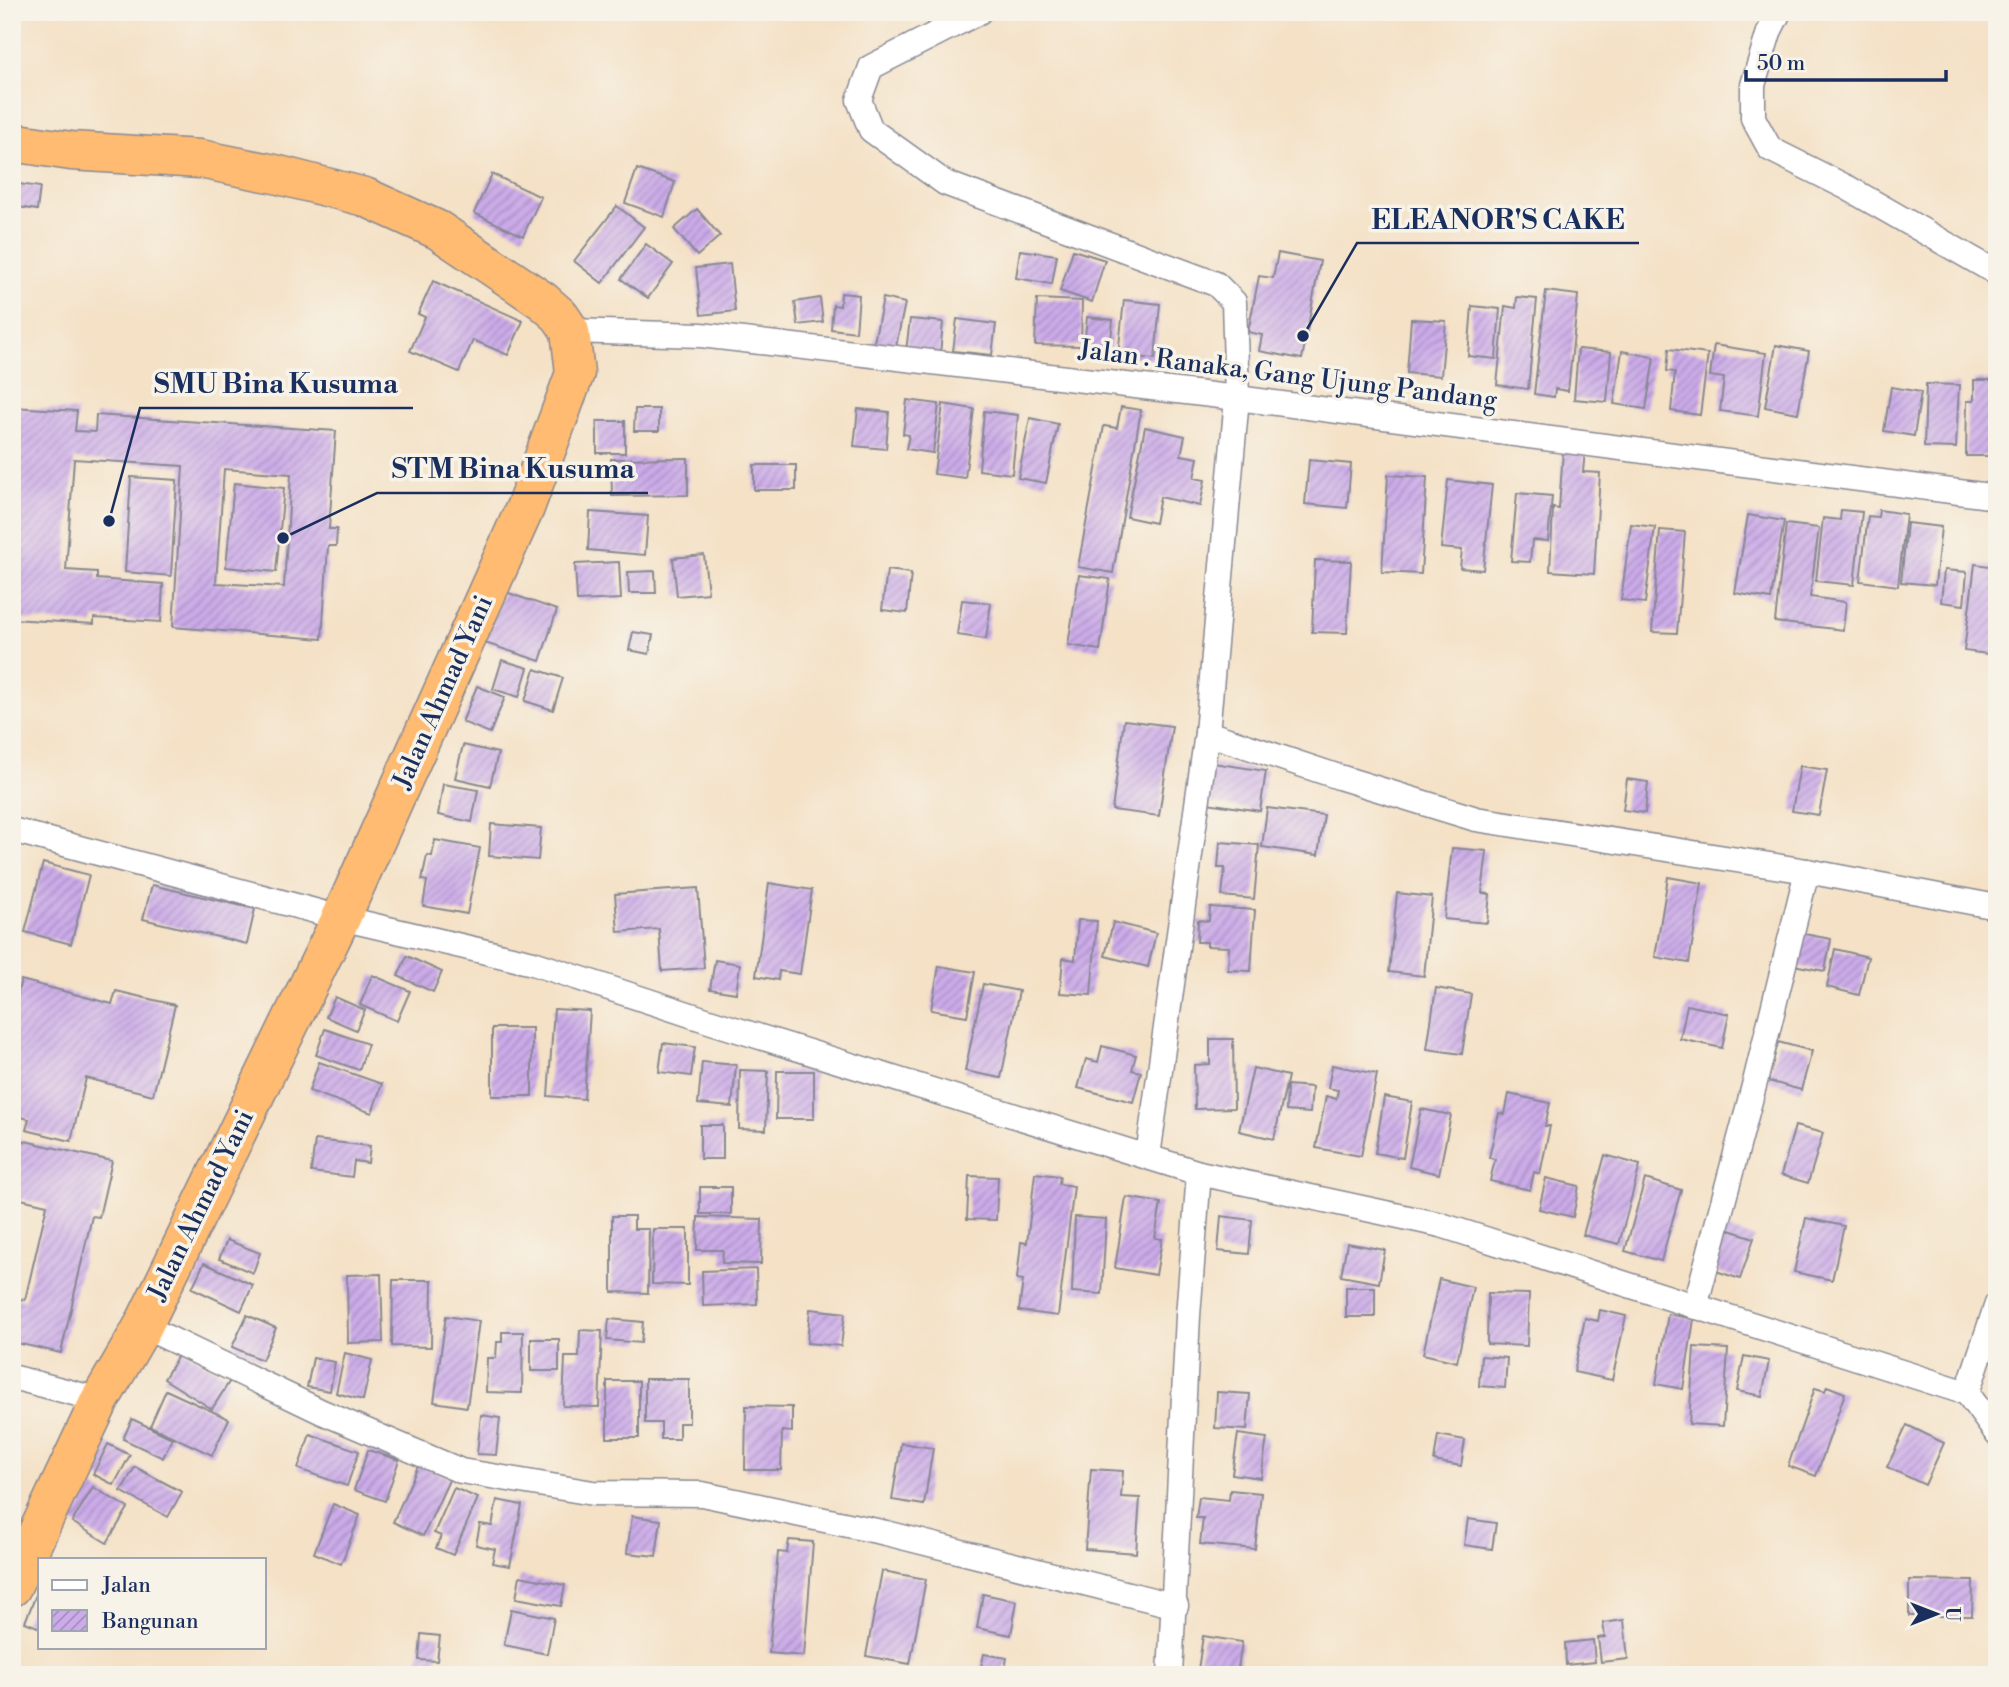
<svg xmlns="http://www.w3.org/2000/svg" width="2009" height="1687" viewBox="0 0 2009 1687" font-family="'Libre Bodoni',serif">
	<defs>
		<pattern id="building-hatch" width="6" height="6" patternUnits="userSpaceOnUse" patternTransform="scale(1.75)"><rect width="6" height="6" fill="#ccabe9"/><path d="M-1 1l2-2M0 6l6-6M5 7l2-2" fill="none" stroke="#a58cc0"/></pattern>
	</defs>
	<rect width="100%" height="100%" fill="#f7f3e8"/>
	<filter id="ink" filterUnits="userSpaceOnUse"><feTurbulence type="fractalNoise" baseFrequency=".0143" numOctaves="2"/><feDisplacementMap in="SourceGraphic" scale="14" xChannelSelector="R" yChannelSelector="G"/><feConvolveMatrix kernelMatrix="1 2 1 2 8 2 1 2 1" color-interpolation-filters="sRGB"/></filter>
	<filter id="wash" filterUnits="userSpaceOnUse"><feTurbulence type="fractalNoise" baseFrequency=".00686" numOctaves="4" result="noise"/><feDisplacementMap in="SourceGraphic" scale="28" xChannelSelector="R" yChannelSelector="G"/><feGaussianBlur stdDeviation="1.57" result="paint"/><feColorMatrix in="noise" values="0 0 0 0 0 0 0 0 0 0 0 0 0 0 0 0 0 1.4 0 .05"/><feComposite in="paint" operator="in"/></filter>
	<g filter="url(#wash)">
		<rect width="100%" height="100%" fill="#f4e1c6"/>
		<g id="blocks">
			<!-- building -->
			<g fill="url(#building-hatch)" fill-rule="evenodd">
				<polygon points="637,169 675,182 664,217 625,203"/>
				<polygon points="492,174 541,197 523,236 474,213"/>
				<polygon points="12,183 40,187 37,210 12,206"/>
				<polygon points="617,206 644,227 602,283 574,261"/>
				<polygon points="697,209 720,236 697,256 674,229"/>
				<polygon points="646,244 673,264 648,298 621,279"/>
				<polygon points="1020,250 1057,255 1052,284 1016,278"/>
				<polygon points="1073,250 1105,260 1092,302 1060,291"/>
				<polygon points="1278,253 1320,261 1302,359 1259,351 1262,335 1248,332 1259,276 1273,278"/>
				<polygon points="730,264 735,311 701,315 696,268"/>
				<polygon points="433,281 523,321 508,355 473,340 459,372 410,351 425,317 418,314"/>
				<polygon points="1546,291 1578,295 1568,391 1555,389 1554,397 1534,394"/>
				<polygon points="841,293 859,295 856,332 831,329 833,305 840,306"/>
				<polygon points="1517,297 1537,299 1528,389 1497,385 1505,306 1516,308"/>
				<polygon points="820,298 823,322 798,325 795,302"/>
				<polygon points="883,298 905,303 895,351 873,347"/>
				<polygon points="1037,299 1082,301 1081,346 1035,345"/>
				<polygon points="1124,300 1160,304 1155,359 1118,355"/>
				<polygon points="1472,306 1500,309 1496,359 1468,356"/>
				<polygon points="1087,317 1113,320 1110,350 1084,347"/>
				<polygon points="910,319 943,322 940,355 906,351"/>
				<polygon points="957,319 996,324 992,355 953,351"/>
				<polygon points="1411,319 1446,321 1441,376 1407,373"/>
				<polygon points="1714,345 1766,353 1758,416 1720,411 1724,378 1710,376"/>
				<polygon points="1776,345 1809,351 1798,413 1765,407"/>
				<polygon points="1578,349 1611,352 1607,402 1574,399"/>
				<polygon points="1669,349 1708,354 1700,415 1671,411 1675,372 1667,371"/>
				<polygon points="1622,351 1654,357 1646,409 1614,404"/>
				<polygon points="1974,380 1997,380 1997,456 1966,456 1967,401 1974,401"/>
				<polygon points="1926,384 1959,385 1956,448 1924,447"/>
				<polygon points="1891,387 1921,392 1914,436 1884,431"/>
				<polygon points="907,400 939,404 933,453 906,449 909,435 903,434"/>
				<polygon points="943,404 974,409 965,478 934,474"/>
				<path d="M12 407 77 411 75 431 95 432 96 415 336 431 329 529H337L336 546H328L322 639 173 627 183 466 74 459 66 570 97 572V579L163 584 161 622 94 618V624L12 619ZM224 469 291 474 284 587 216 583Z"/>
				<polygon points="1121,407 1141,410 1113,573 1078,567 1104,426 1117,428"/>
				<polygon points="635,409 659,409 659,431 634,431"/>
				<polygon points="858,409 889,412 886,449 854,446"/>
				<polygon points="984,411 1018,415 1012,474 979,470"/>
				<polygon points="1030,418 1058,424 1046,483 1018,478"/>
				<rect x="597" y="421" width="28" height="32"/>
				<polygon points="1145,427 1185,436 1181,455 1198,458 1194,478 1205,480 1200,506 1160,497 1155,523 1127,517"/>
				<polygon points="1563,450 1585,451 1583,472 1600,473 1594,574 1550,571 1553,508 1559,509"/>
				<polygon points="688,458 688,495 612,496 611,459"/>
				<polygon points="1309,460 1351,464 1347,508 1305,504"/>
				<rect x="754" y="465" width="42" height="25"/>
				<polygon points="1388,475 1427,477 1421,574 1382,572"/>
				<polygon points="131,477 177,480 171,576 125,572"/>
				<polygon points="1448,480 1492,485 1483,570 1460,568 1462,550 1441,548"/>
				<polygon points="234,483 284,488 276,572 226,567"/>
				<polygon points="1517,493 1552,496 1548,541 1532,540 1530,562 1511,561"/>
				<polygon points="1841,510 1862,512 1854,585 1816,581 1823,518 1840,520"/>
				<polygon points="1879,510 1906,514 1898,586 1860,581 1868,516 1878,517"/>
				<polygon points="590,512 648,516 645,555 588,550"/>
				<polygon points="1748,515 1784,521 1771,599 1735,593"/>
				<polygon points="1907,523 1941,527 1935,585 1901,582"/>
				<polygon points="1631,524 1655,527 1645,603 1621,600"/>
				<polygon points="1786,524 1819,528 1810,597 1846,602 1843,630 1775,622"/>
				<polygon points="1660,530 1685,532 1677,633 1652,632"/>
				<polygon points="704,555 708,593 677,596 673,558"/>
				<polygon points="1315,560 1351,561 1347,633 1312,632"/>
				<polygon points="619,562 621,599 577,601 575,564"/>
				<polygon points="1975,564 1997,567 1996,655 1964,651"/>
				<polygon points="887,570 911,573 907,613 882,610"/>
				<polygon points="1944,570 1967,572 1964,605 1941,602"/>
				<polygon points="655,571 656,593 629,593 628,572"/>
				<polygon points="1079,575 1110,579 1100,650 1068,645"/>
				<polygon points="503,591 557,610 540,661 485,643"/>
				<polygon points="962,600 991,603 986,639 957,635"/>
				<polygon points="633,632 653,635 649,654 629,650"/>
				<polygon points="502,660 528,668 519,697 493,689"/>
				<polygon points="535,669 563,678 553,710 525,701"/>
				<polygon points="477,686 505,697 490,733 462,722"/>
				<polygon points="1124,720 1172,726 1159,816 1112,810"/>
				<polygon points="463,745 498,753 490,786 455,778"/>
				<polygon points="1213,763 1266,771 1260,811 1207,803"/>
				<polygon points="1800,766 1827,770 1819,815 1792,811"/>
				<polygon points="1627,779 1648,782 1645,813 1623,810"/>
				<polygon points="443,784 478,790 472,822 438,815"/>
				<polygon points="1267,808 1324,815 1318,855 1262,847"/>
				<polygon points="491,824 541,828 538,860 489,856"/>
				<polygon points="435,840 480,848 467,914 423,906 427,881 422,880 427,855 432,856"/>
				<polygon points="1220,842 1259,845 1254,899 1222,896 1225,868 1218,868"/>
				<polygon points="1452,848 1487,851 1482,893 1490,894 1487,923 1444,919"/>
				<polygon points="43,863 89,875 71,944 25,932"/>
				<polygon points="1668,877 1702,883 1689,963 1655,957"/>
				<polygon points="769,883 812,890 800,974 779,971 778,980 756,976"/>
				<polygon points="152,885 255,909 247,944 143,919"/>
				<polygon points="698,888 704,968 662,971 659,929 618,932 615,894"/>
				<polygon points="1397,893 1432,897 1424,976 1389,972"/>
				<polygon points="1210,907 1255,910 1251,971 1228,970 1229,947 1207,946 1207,942 1197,942 1198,920 1209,921"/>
				<polygon points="1078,920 1097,921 1091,995 1060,993 1063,958 1075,960"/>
				<polygon points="1113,922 1156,933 1148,967 1105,956"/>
				<polygon points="1799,933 1831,939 1825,971 1793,965"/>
				<polygon points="1835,949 1868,957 1859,995 1827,987"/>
				<polygon points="407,956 442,972 433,992 398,976"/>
				<polygon points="715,960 740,964 736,993 710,989"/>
				<polygon points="939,966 975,972 967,1016 931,1010"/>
				<polygon points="372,975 410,991 397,1021 360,1005"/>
				<polygon points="21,980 112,1004 116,991 175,1005 153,1095 86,1078 71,1141 26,1130 29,1119 12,1115 12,1014"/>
				<polygon points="983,984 1019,991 1001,1078 965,1071"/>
				<polygon points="1436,988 1471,994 1462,1054 1427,1049"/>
				<polygon points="335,997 365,1010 356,1030 326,1017"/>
				<polygon points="1687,1005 1729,1014 1722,1048 1680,1039"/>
				<polygon points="554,1009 590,1011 584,1099 548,1096"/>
				<rect x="492" y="1028" width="40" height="68"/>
				<polygon points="325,1029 368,1044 359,1070 316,1055"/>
				<polygon points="1210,1039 1233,1039 1234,1108 1195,1109 1194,1065 1210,1064"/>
				<polygon points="1778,1042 1812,1051 1801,1090 1768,1081"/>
				<polygon points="663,1043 695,1047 691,1076 659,1072"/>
				<polygon points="1102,1046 1136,1055 1132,1070 1141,1072 1133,1102 1078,1088 1086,1059 1098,1062"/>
				<polygon points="319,1062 382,1084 372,1113 309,1091"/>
				<polygon points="702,1062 736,1065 732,1107 698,1104"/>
				<polygon points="1332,1065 1377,1074 1361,1156 1316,1148 1326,1096 1336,1099 1338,1090 1328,1088"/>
				<polygon points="1253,1068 1288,1076 1274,1139 1239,1131"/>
				<polygon points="740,1070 768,1071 766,1130 739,1129"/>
				<polygon points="777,1071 814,1071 814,1119 776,1119"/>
				<polygon points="1287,1085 1312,1087 1310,1113 1286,1111"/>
				<polygon points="1509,1094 1550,1103 1545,1126 1550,1126 1540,1174 1534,1172 1530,1190 1490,1181 1495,1159 1489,1158 1499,1113 1505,1114"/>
				<polygon points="1384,1097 1412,1102 1403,1158 1375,1153"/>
				<polygon points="1421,1109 1451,1115 1439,1174 1409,1167"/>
				<rect x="700" y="1125" width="23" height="34"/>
				<polygon points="1795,1126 1823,1133 1808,1183 1781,1175"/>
				<polygon points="12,1138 112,1161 99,1217 92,1216 61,1353 12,1342 12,1297 25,1300 47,1205 12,1197"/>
				<polygon points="315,1140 370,1146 368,1163 354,1161 352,1177 311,1172"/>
				<polygon points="1605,1155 1640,1165 1619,1244 1583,1235"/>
				<polygon points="1035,1173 1060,1176 1059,1184 1074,1186 1058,1316 1019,1311 1023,1280 1017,1279 1021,1242 1027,1243"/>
				<polygon points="969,1176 998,1177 996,1220 967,1219"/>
				<polygon points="1546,1178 1579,1186 1573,1217 1539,1209"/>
				<polygon points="1645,1179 1681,1190 1661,1261 1625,1251"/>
				<rect x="700" y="1187" width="31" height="27"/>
				<polygon points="1126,1197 1161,1203 1155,1238 1162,1239 1156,1275 1115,1268"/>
				<polygon points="612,1216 634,1216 634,1229 649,1229 648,1293 612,1292"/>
				<polygon points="1221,1216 1252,1220 1249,1254 1218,1251"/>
				<polygon points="698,1217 762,1219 761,1264 722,1263 723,1250 697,1250"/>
				<polygon points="1075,1217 1106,1219 1102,1294 1072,1292"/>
				<polygon points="1806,1218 1844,1226 1832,1280 1794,1272"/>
				<polygon points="1724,1228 1754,1238 1740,1279 1710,1269"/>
				<polygon points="653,1229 688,1229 688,1285 652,1284"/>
				<polygon points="227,1240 260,1253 253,1273 219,1259"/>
				<polygon points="1347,1243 1385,1250 1379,1283 1341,1276"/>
				<polygon points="204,1263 253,1285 241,1311 192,1288"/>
				<polygon points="756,1269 757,1304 703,1306 702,1271"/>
				<polygon points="381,1274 383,1342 348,1343 347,1275"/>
				<polygon points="1439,1279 1473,1287 1457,1362 1423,1354"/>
				<polygon points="393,1280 432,1280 431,1347 392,1346"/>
				<rect x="1346" y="1287" width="29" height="30"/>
				<polygon points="1488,1293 1529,1294 1527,1346 1487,1344"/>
				<polygon points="810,1309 845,1313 841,1346 807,1343"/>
				<polygon points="1600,1310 1626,1316 1612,1380 1574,1372 1585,1318 1598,1321"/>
				<polygon points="1668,1314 1694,1319 1683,1389 1656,1384"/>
				<polygon points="247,1315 276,1328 262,1360 232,1347"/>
				<polygon points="446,1316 479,1321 467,1407 434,1402"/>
				<polygon points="609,1319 643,1322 641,1343 607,1340"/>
				<polygon points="580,1330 602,1331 599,1407 563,1406 565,1357 579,1357"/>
				<polygon points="502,1332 523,1332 522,1393 486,1392 487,1358 496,1358 497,1342 502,1342"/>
				<rect x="531" y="1339" width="28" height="32"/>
				<polygon points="1694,1347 1728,1349 1723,1426 1689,1424"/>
				<polygon points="182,1349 231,1379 212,1409 164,1379"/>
				<polygon points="345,1353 372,1360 363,1400 336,1393"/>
				<polygon points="1481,1356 1507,1358 1505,1388 1479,1386"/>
				<polygon points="1744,1356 1769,1361 1762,1396 1737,1391"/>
				<polygon points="313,1358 335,1362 330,1391 307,1387"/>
				<polygon points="645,1379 689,1379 689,1423 679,1423 679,1439 661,1439 661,1423 645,1423"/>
				<rect x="607" y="1381" width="32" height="57"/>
				<polygon points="1996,1383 1997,1383 1997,1407 1990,1404"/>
				<polygon points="1827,1386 1845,1393 1816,1476 1788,1466 1815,1388 1825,1391"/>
				<polygon points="166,1390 229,1419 212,1455 150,1426"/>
				<polygon points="1217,1392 1250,1394 1247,1430 1215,1428"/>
				<polygon points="746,1406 792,1407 792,1432 782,1431 781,1470 745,1470"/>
				<polygon points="481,1415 500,1418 496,1455 477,1454"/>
				<polygon points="132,1419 172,1438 163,1458 123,1439"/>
				<polygon points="1907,1425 1944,1443 1925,1485 1887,1467"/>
				<polygon points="310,1434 359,1451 347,1486 298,1469"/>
				<polygon points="1238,1434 1267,1438 1261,1478 1232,1474"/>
				<polygon points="1438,1435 1465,1440 1461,1466 1434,1461"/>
				<polygon points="901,1443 933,1448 924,1505 892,1500"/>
				<polygon points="108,1444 130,1455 114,1485 93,1474"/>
				<polygon points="368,1450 399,1460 385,1501 354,1490"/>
				<polygon points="419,1464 450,1478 423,1536 393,1522"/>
				<polygon points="135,1467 182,1492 168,1517 121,1491"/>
				<polygon points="1091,1469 1123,1471 1121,1497 1140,1498 1136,1553 1085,1549"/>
				<polygon points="93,1487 128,1508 107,1543 72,1522"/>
				<polygon points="454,1488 478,1498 453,1555 436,1548 441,1536 434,1533"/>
				<polygon points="1230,1490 1261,1493 1255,1549 1200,1544 1203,1518 1196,1518 1199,1497 1229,1500"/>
				<polygon points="497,1500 522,1505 510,1566 492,1563 495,1549 476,1545 480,1524 492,1526"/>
				<polygon points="333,1504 360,1515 341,1564 314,1553"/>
				<polygon points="632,1516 661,1520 656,1556 627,1553"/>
				<polygon points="1468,1519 1496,1523 1492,1549 1464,1545"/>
				<polygon points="789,1540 813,1542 804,1656 769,1653 778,1552 787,1553"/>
				<polygon points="882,1571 926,1579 910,1664 866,1656"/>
				<polygon points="520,1576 565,1585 561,1606 516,1598"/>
				<polygon points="1909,1580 1973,1581 1972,1616 1909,1616"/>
				<polygon points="40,1585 40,1628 25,1622"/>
				<polygon points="983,1594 1017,1601 1011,1635 977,1628"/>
				<polygon points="511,1609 554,1618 547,1654 504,1645"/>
				<polygon points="1624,1620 1628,1659 1601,1662 1598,1638 1605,1637 1603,1623"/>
				<polygon points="421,1634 440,1636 437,1661 419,1660"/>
				<polygon points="1203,1636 1242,1642 1237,1675 1208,1675 1209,1672 1198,1670"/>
				<polygon points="1593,1640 1595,1662 1566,1665 1565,1643"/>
				<polygon points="984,1654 1007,1658 1004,1675 979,1675"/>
			</g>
		</g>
	</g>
	<g filter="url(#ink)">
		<use href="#blocks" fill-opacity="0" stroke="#888892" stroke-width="2"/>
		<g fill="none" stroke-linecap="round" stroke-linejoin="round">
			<!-- minor casing -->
			<g stroke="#888892" stroke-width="27">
				<g id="minor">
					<polyline points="979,12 871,67 859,100 871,130 945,183 1216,284 1234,302 1237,398 1207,733 1148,1156"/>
					<polyline points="1779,12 1769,32 1753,85 1753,118 1770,149 1848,188 1997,273"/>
					<polyline points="570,331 701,335 1237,398 1997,497"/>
					<polyline points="1207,733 1339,777 1476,819 1807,871 1997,907"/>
					<polyline points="12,830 341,918 533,963 712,1022 1199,1173 1441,1225 1967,1393 1997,1434"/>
					<polyline points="1695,1307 1755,1082 1807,871"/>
					<polyline points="143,1326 322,1412 461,1471 593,1493 702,1494 886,1533 1176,1606"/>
					<polyline points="12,1377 100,1400"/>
					<polyline points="1967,1393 1997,1304"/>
					<polyline points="1170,1675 1188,1316 1199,1173"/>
				</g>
			</g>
			<!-- trunk casing -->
			<g stroke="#888892" stroke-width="41">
				<polyline id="trunk" points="12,142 71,151 200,159 275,174 365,197 438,230 543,301 560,316 570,331 575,373 525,508 341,918 143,1326 100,1400 12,1587"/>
			</g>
			<!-- minor -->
			<use href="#minor" stroke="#fff" stroke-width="24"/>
			<!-- trunk -->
			<use href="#trunk" stroke="#febb71" stroke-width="38"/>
		</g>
	</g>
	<g text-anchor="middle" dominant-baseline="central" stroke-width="7" stroke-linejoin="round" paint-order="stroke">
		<!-- street labels -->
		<g font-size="26" fill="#1b2f5e" stroke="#f7f3e8">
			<text transform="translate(1288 375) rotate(7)">Jalan . Ranaka, Gang Ujung Pandang</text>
			<text transform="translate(443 692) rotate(-66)">Jalan Ahmad Yani</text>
			<text transform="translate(201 1205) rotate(-64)">Jalan Ahmad Yani</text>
		</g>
	</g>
	<!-- callouts -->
	<path fill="none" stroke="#1b2f5e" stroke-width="2.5" d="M1303 336L1357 243H1639M109 521L140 408H413M283 538L377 493H648"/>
	<g fill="#1b2f5e" stroke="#f7f3e8" stroke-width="2.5">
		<circle cx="1303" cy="336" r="7"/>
		<circle cx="109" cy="521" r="7"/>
		<circle cx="283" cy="538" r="7"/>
	</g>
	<g font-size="28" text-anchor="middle" font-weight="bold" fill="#1b2f5e" stroke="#f7f3e8" stroke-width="7" stroke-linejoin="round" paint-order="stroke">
		<text x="1498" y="229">ELEANOR'S CAKE</text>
		<text x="276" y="393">SMU Bina Kusuma</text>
		<text x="513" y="478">STM Bina Kusuma</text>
	</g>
	<!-- margin -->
	<rect width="2009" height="1687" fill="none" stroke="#f7f3e8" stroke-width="42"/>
	<!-- legend -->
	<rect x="38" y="1558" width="228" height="91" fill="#f7f3e8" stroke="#9fa5b1" stroke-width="2"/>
	<rect x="52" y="1580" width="35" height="10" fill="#ffffff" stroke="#9fa5b1" stroke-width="2"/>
	<text x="102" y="1592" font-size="21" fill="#1b2f5e">Jalan</text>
	<rect x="52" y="1610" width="35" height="21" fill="url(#building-hatch)" stroke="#9fa5b1" stroke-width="2"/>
	<text x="102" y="1628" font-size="21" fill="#1b2f5e">Bangunan</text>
	<!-- north arrow -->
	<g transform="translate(1936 1614) rotate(90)" stroke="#f7f3e8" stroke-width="5" paint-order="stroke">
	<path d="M0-5L12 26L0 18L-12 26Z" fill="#1b2f5e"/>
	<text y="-10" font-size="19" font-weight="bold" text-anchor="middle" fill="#1b2f5e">U</text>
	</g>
	<!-- scale -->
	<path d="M1746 70v10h200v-10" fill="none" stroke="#1b2f5e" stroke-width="3.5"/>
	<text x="1757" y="70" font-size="21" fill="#1b2f5e" stroke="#f7f3e8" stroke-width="5" paint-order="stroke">50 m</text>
</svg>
